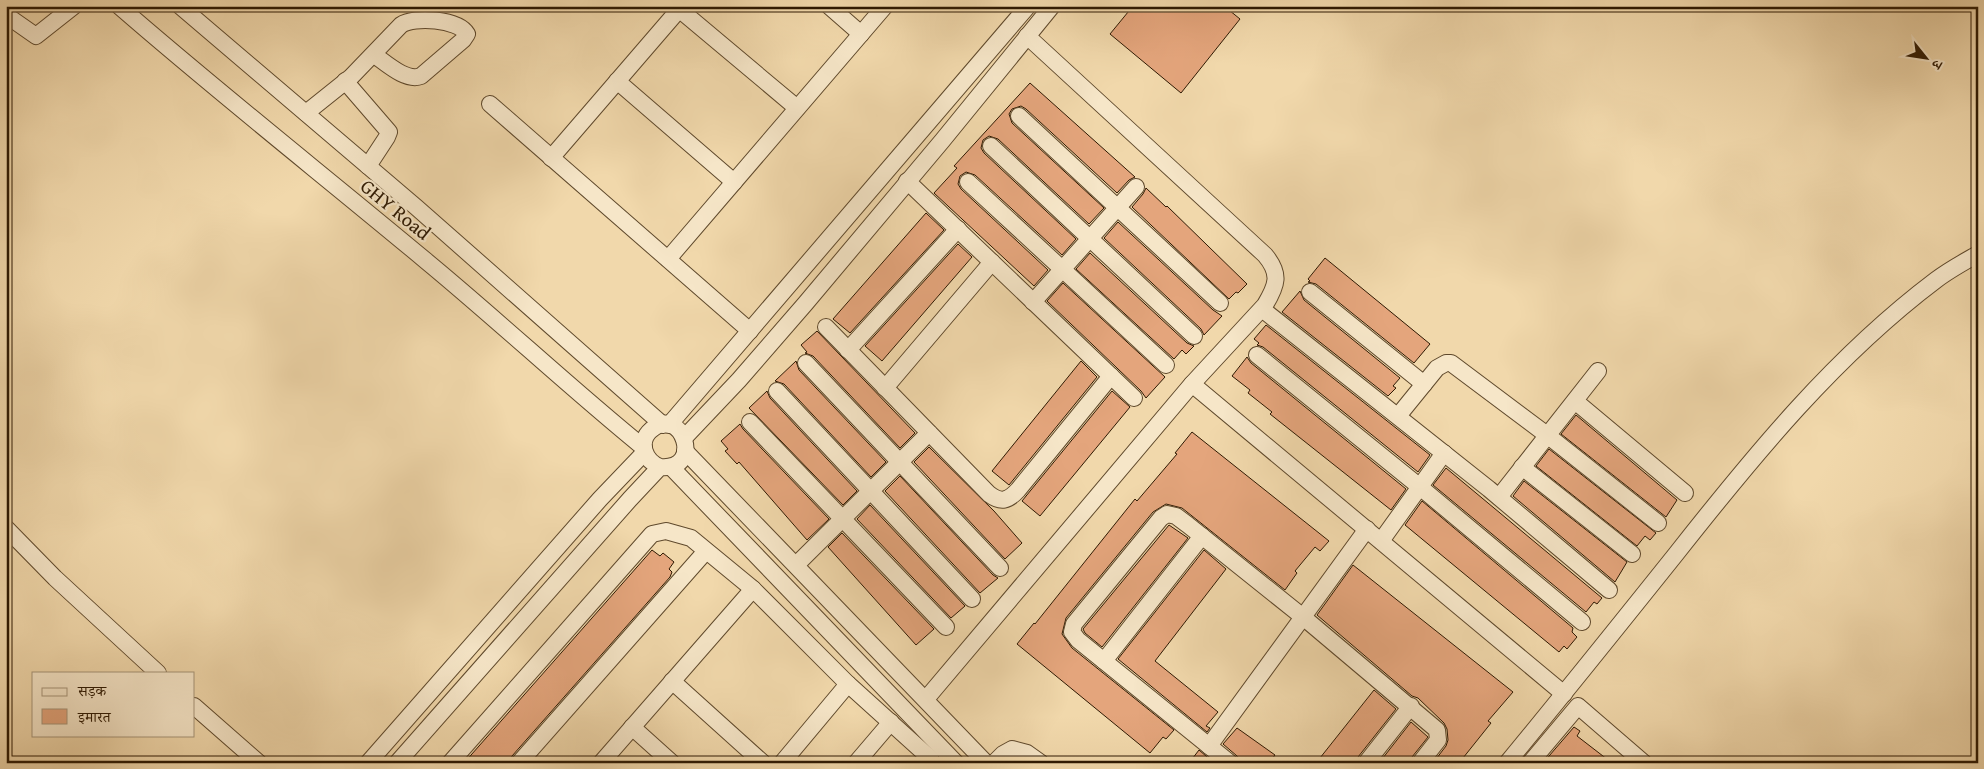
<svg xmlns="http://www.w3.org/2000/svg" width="1984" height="769" viewBox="0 0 1984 769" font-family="'Gentium Book Plus','Noto Serif Devanagari',serif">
	<rect width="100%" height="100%" fill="#f1d8ab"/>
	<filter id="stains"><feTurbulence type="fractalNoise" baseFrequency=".004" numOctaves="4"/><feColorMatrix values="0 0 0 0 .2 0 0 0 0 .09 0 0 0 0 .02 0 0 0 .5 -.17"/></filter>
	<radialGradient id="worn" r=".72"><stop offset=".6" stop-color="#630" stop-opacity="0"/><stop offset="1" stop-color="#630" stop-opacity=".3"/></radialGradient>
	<!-- building -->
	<g fill="#e4a57c" stroke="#2e1902">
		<polygon points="1133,6 1224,6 1240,19 1181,93 1110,34"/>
		<polygon points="1030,83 1135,177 1129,180 1117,193 1026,109 1021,106 1012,109 1009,114 1012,123 1104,208 1089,224 998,139 989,136 983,140 981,148 984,153 1076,239 1062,255 975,175 966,172 960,176 958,184 961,189 1048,270 1034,286 934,193 957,168 954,166"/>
		<polygon points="1146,188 1166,207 1167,206 1247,284 1238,293 1236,292 1229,299 1132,207 1143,194"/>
		<polygon points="926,213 944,230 850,333 833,319"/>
		<polygon points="1118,222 1213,310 1222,316 1204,335 1201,329 1104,238"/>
		<polygon points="958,244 972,257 882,361 865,346"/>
		<polygon points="1090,253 1187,343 1194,346 1186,354 1182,350 1174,359 1076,269"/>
		<polygon points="1325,258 1430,344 1414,363 1316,284 1308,282 1310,281 1308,279"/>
		<polygon points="1063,283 1165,377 1146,398 1141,391 1047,301"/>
		<polygon points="1300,291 1304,300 1400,378 1393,386 1396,388 1388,396 1282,312"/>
		<polygon points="1266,325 1430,455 1418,472 1263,347 1257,345 1259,343 1254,339"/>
		<polygon points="817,331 915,433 900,448 813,356 805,353 807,352 801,345"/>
		<polygon points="1247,357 1251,363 1406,489 1391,510 1270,414 1272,412 1248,393 1250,390 1232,376"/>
		<polygon points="796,361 799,370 886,462 871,477 784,384 775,381"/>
		<polygon points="1081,361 1097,377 1009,485 992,471"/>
		<polygon points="767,391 770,398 857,491 843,505 749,408"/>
		<polygon points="1112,391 1130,407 1040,516 1022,501"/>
		<polygon points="1576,415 1677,500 1666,517 1561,434"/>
		<polygon points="740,424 743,429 829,519 807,540 739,462 737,464 725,451 728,449 721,441"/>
		<polygon points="1192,432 1329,541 1320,551 1315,547 1295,571 1297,573 1285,590 1182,508 1166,504 1153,512 1066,618 1062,634 1072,648 1174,730 1166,739 1163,737 1150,753 1017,644 1034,623 1035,624 1135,499 1137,501 1177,454 1175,453"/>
		<polygon points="929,447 994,511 1022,543 1005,559 914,462"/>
		<polygon points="1549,449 1656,533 1650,540 1645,536 1637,546 1536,466"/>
		<polygon points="1446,468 1602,598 1597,604 1594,602 1586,612 1433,485"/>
		<polygon points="900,476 993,575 998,578 980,593 885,491"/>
		<polygon points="1524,481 1627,562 1615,582 1513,496"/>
		<polygon points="1422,501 1573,628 1572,632 1577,637 1567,649 1564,646 1559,652 1405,525"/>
		<polygon points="870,505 965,606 951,618 857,519"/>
		<polygon points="1169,525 1188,538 1102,647 1085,633 1083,629"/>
		<polygon points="842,533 934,629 916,645 828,547"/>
		<polygon points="652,550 660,556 663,553 674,562 669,569 672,572 670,577 512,756 509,763 464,763"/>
		<polygon points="1204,550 1226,569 1155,661 1218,712 1206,726 1210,728 1207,732 1118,659"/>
		<polygon points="1353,565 1513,692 1488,721 1491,723 1459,763 1433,763 1446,746 1448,740 1447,729 1444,723 1418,698 1412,696 1317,615"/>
		<polygon points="1374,690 1396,709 1358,757 1356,763 1316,763"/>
		<polygon points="1411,722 1428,737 1412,757 1410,763 1379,763"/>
		<polygon points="1574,727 1580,731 1577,736 1612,763 1543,763"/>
		<polygon points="1237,728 1275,755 1269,763 1240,763 1237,756 1223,744"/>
		<polygon points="1199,750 1214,763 1189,763"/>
	</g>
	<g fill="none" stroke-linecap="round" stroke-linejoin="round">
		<!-- minor casing -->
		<g stroke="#5f492c" stroke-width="18">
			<g id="minor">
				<path d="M119 6C219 93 323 175 425 260 499 321 569 387 644 448"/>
				<polyline points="180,6 416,207 663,425"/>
				<polyline points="829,6 861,34"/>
				<polyline points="679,9 797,108"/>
				<polyline points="6,15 36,36 74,6"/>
				<polyline points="345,81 389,132 387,137 368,166"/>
				<polyline points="617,81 734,182"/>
				<polyline points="490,104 750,331"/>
				<path d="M306 113 351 77 401 25C414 16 458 19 467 34L463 40 421 76C406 82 386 63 373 54"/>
				<polyline points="1019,116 1220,303"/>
				<polyline points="991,146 1194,336"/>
				<polyline points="551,158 682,6"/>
				<polyline points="907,181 1134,398"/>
				<polyline points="968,182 1166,365"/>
				<polyline points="668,259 885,6"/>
				<polyline points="1310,292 1424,384"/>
				<polyline points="1033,302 1136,187"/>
				<polyline points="1262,309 1489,489 1609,590"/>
				<path d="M826 327 989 494C1001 503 1008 501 1018 490L1111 376"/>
				<polyline points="848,350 958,229"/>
				<polyline points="1257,355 1420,487 1582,622"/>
				<polyline points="806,363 1000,568"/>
				<polyline points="1192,384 1564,694"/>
				<polyline points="885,388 992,262"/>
				<polyline points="777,391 972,599"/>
				<polyline points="1575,401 1685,493"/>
				<polyline points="1398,416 1437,368 1446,363 1451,363 1547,435 1658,523"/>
				<polyline points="750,422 946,627"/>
				<polyline points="669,425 1028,6"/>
				<polyline points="684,438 739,380 805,304 942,141 1052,6"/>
				<polyline points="685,451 986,763"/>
				<polyline points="671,467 956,763"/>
				<polyline points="1522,467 1632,554"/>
				<polyline points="1499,497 1598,371"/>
				<polyline points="6,528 55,578 158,673"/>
				<polyline points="1381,541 1444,453"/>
				<polyline points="796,565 929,433"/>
				<polyline points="1104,661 1202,536"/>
				<polyline points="672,681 763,763"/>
				<polyline points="848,684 931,759 928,763"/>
				<path d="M926 699 1192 384 1265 305C1277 285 1281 274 1265 255L1027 36"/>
				<polyline points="194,706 259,763"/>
				<polyline points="632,727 672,763"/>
				<polyline points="1209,746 1367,529"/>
				<polyline points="368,763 600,499 644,453"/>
				<path d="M397 763 630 499 660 467C706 471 681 403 651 430 637 442 645 461 660 467"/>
				<polyline points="450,763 652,534 666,531 691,538 753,589 848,684 782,763"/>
				<polyline points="519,763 706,551"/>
				<polyline points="601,763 753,589"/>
				<polyline points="856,763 891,722"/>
				<polyline points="994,763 1003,754 1012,749 1027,753 1041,763"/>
				<polyline points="1230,763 1078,640 1072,632 1074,624 1161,518 1167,514 1176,516 1188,525 1303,617 1437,730 1438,740 1420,763"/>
				<polyline points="1366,763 1411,706"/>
				<path d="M1507 763C1564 694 1620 624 1676 554 1754 455 1835 356 1936 280 1949 270 1964 262 1978 254"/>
				<polyline points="1530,763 1578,706 1644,763"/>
			</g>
		</g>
		<!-- minor -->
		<use href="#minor" stroke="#f6e6c8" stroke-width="16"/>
	</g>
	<g text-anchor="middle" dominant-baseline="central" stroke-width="4.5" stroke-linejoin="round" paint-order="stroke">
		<!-- street labels -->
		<g font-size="20" fill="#2e1902" stroke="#f6e6c8">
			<text transform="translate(396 209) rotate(39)">GHY Road</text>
		</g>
	</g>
	<!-- margin -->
	<rect width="1984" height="769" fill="none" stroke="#f1d8ab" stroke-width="25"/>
	<rect x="8" y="8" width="1969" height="754" fill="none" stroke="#2e1902" stroke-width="2.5"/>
	<rect x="12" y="12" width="1959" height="744" fill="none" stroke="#2e1902"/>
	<!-- legend -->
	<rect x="32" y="672" width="162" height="65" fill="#f6e6c8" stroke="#a69479"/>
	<rect x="42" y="688" width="25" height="8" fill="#f6e6c8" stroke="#a69479"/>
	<text x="78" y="696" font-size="15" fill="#2e1902">सड़क</text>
	<rect x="42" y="709" width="25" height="15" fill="#e4a57c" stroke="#a69479"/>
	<text x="78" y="722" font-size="15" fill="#2e1902">इमारत</text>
	<!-- north arrow -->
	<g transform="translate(1926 58) rotate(120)" stroke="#f6e6c8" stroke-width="4" paint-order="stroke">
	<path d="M0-4L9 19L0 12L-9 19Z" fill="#2e1902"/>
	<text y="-8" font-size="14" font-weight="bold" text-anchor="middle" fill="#2e1902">उ</text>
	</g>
	<rect width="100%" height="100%" filter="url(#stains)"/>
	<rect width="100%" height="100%" fill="url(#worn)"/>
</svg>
